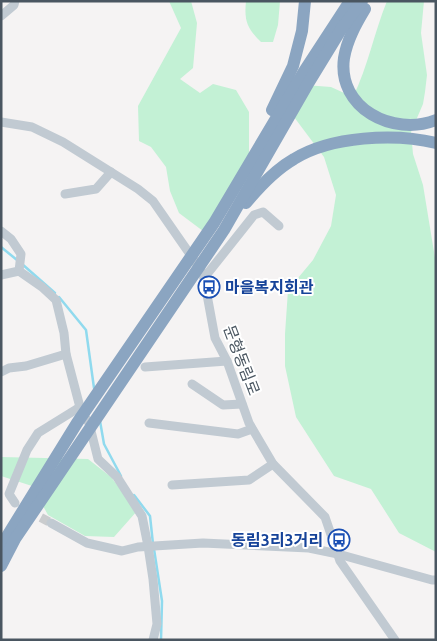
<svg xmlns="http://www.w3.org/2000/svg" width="437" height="641" viewBox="0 0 437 641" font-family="Ubuntu,'Noto Sans KR',sans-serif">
	<rect width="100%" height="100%" fill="#f5f3f3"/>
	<!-- green -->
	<g fill="#c3f1d5">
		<polygon points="169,1 191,1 197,23 193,68 180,79 200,93 213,84 236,90 249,112 249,175 211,237 179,213 170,191 166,167 151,147 139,141 138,106 181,28"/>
		<path d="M246 1H280L278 25 273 42H261C247 28 244 21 246 1Z"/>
		<path d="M387 1H424L421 33 427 75 425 92 423 104 411 132 413 154 423 185 436 264V552L399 533 371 489 334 476 296 417 285 366V334L288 290 313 260 331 226 336 195 324 157 294 117 305 85 331 87 353 97C368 66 374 33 387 1Z"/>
		<polygon points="1,457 88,459 111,477 137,511 114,537 85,536 48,515 32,486 1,476"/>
	</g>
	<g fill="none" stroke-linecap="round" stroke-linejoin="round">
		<!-- stream -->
		<g stroke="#90daee" stroke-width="2.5">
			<polyline points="1,247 17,260"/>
			<polyline points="22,264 55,293"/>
			<polyline points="59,297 86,330 94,388"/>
			<polyline points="100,421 104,444 121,476"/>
			<polyline points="134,495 150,516 153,544"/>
			<polyline points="154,549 162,601 161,640"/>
		</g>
		<!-- minor-tunnel -->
		<polyline stroke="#caccce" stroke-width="9" stroke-dasharray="9 4.5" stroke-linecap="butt" points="29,511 51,523"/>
		<!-- minor -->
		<g stroke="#c1cad2" stroke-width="9">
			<polyline points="1,16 14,5 15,1"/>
			<polyline points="1,122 32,127 63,142 138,189 153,201 203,273 215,338 227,361 249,423 273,464 325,517 340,561 395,640"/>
			<polyline points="65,194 96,189 111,172"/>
			<polyline points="1,231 11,239 21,254 19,271 1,275"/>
			<polyline points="19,271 42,287 56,300 64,333 66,354 81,411 89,423 98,459 117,477 142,516 148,546 153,579 157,624 153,640"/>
			<polyline points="204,278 254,215 263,212 279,226"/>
			<polyline points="145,367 227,361"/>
			<polyline points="1,372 9,368 26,366 66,354"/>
			<polyline points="192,384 223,405 242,404"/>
			<polyline points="149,423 238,434 252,429"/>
			<polyline points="172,485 249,480 273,464"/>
			<polyline points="15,503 9,494 27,450 38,433 80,407"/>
			<polyline points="51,523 87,543 122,551 138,547 203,543 309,548 338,554 432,580 436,580"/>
		</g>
		<!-- highway -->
		<g stroke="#8ba5c1" stroke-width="12">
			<path d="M365 9C356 24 347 40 344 58 337 108 393 137 436 120"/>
			<polyline points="272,110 293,66 302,31 305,1"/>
			<path d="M246 203C260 186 275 170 294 159 331 136 395 133 436 143"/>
			<polyline points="1,546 77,423 214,223 303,73 350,1"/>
			<polyline points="1,566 15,539 224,230 309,82 342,28 362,1"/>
		</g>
	</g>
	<!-- icons -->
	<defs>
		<g id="bus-ring" transform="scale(1.125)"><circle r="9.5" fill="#fff" stroke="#1a4fb4" stroke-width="1.5"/><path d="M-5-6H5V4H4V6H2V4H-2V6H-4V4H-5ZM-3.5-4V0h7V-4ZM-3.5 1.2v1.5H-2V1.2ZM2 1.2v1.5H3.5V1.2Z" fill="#1a4fb4"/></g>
	</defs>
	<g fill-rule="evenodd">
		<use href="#bus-ring" x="209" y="287"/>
		<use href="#bus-ring" x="339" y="540"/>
	</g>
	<g text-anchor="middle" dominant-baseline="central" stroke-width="4" stroke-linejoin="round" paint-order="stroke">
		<!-- transit labels -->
		<g font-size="16" font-weight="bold" fill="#164399" stroke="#fff" text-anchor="start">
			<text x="225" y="287">마을복지회관</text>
			<text x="323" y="540" text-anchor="end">동림3리3거리</text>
		</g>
		<!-- street labels -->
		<g font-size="16" fill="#4a5661" stroke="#fff">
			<text transform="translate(242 360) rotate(69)">문형동림로</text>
		</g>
	</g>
	<!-- border -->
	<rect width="437" height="641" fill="none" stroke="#4a5661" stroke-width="5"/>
</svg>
